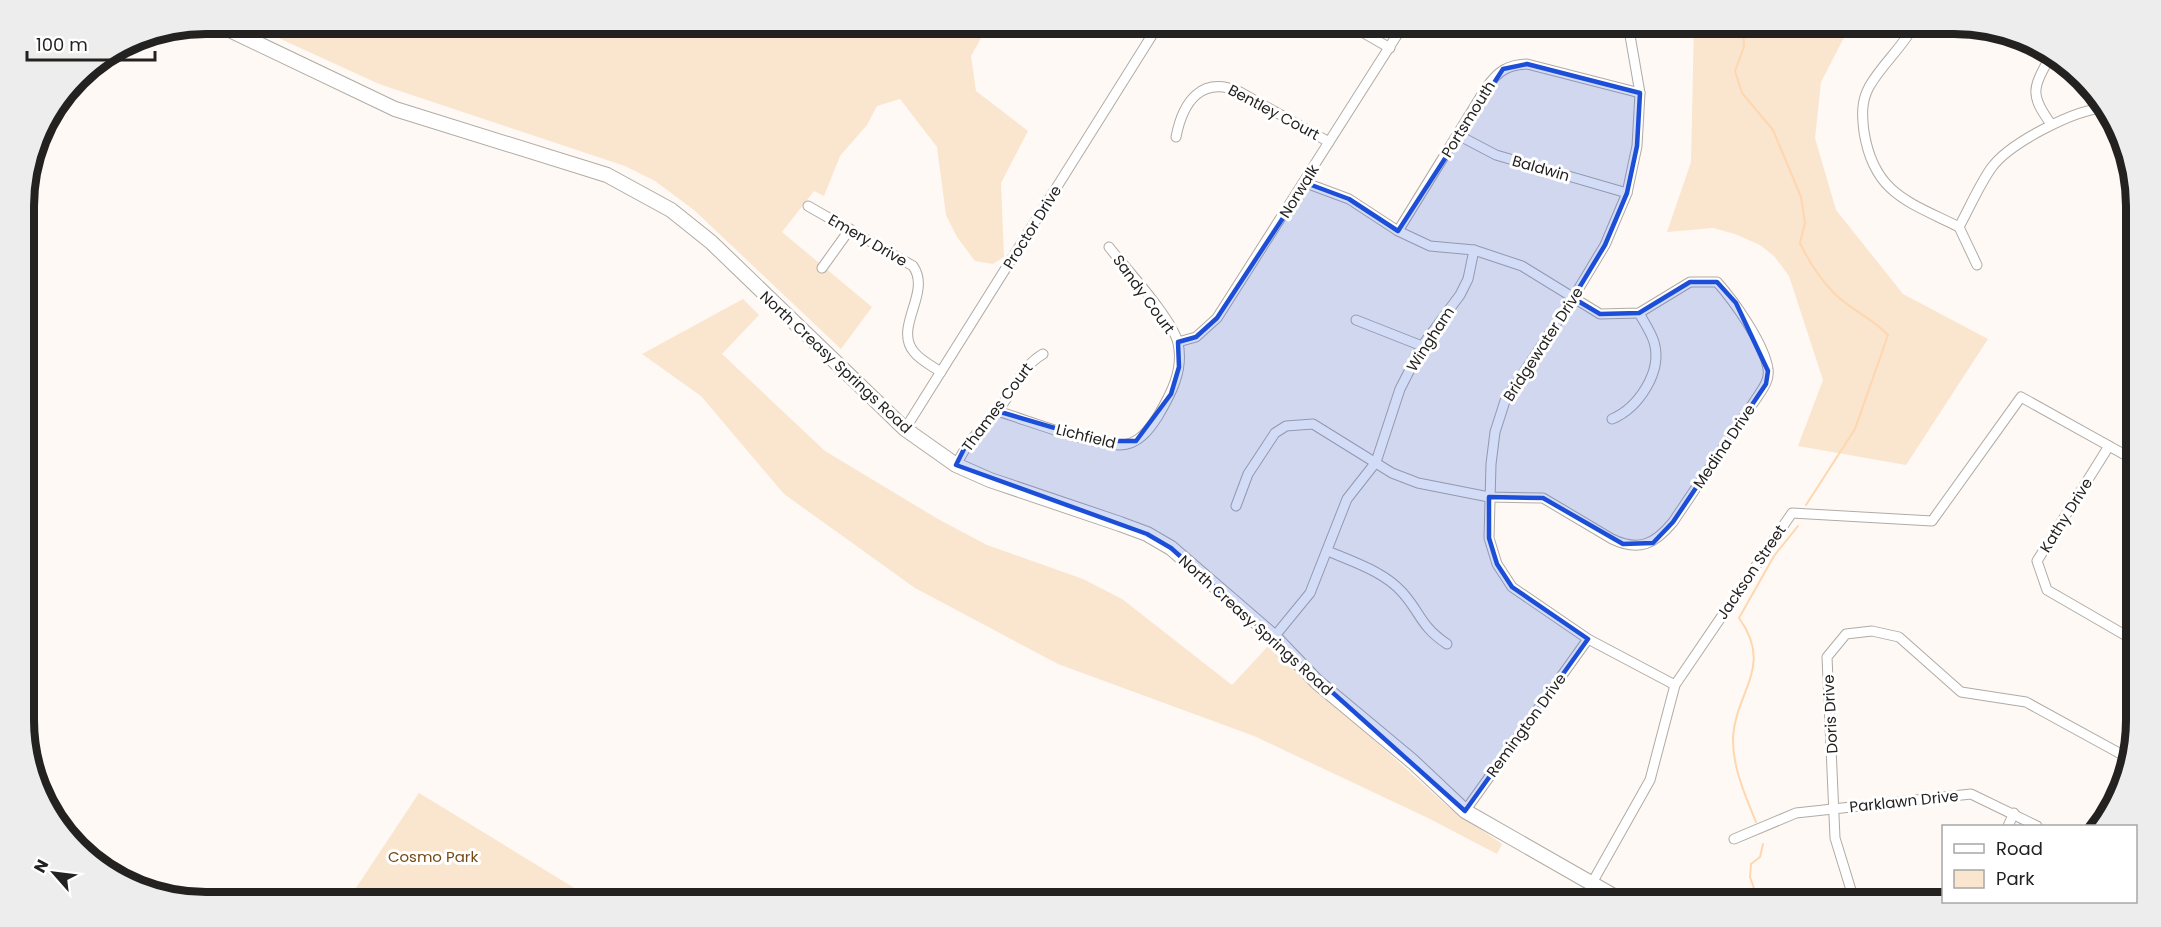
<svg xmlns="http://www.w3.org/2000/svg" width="2161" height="927" viewBox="0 0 2161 927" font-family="Poppins,sans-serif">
	<rect width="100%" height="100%" fill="#fef9f4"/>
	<!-- green -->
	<g fill="#fae5cf">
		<polygon points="248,24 989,24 971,56 976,91 1028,131 1001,183 1004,257 993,264 975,261 957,237 946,215 937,147 900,99 877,106 867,125 840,156 824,196 814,191 782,232 872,307 841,349 694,210 655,181 625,166 379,84"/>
		<polygon points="1694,24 1851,24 1821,82 1815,138 1836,210 1903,294 1988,339 1906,465 1798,446 1823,380 1789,276 1774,256 1760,245 1735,234 1713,228 1667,232 1691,162"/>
		<polygon points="743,299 759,315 722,354 825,451 938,519 987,545 1083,579 1122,599 1232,685 1269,645 1446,805 1502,844 1497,854 1428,818 1254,736 1058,664 915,588 784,494 701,396 642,354"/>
		<polygon points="419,793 599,903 346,903"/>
	</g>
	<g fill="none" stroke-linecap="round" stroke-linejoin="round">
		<!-- stream -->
		<g stroke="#ffd7af" stroke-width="2">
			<path d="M1743 24 1744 47 1735 71 1742 93 1773 130 1801 197 1805 223 1800 243C1809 262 1820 279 1835 294 1851 310 1872 318 1888 335L1855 429 1806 505"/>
			<path d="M1756 822C1745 795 1732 766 1733 737 1736 691 1774 666 1739 618L1774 556 1798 526"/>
			<polyline points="1759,903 1750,877 1751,864 1760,857 1763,844"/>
		</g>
		<!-- street casing -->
		<g stroke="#b1aba5" stroke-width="11">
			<g id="street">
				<polyline points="1348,24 1390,48"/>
				<polyline points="1628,24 1640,93 1637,146 1627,193 1605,245 1573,298 1505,401 1495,432 1491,464 1489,538 1497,564 1512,587 1588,639 1675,685"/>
				<path d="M1915 24C1902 48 1882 64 1869 87 1861 102 1862 116 1864 132 1874 194 1909 202 1959 227"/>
				<path d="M2050 57C2033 88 2029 94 2051 124"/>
				<polyline points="1458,135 1496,155 1627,193"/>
				<path d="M1176 137C1183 101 1202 75 1240 92L1329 142"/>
				<path d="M808 206 913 266C932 293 893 327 914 352 920 360 932 366 941 372"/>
				<path d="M1959 227C1970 207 1979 185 1992 167 2010 143 2075 109 2105 108"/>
				<polyline points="1959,227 1977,265"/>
				<path d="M1398 231 1486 88C1498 71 1507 65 1527 64L1640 93"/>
				<polyline points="822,268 850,229"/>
				<polyline points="1356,320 1422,346"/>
				<polyline points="1178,342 1196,337 1217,318 1404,24"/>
				<path d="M997 411C1030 421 1088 444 1120 445 1138 445 1149 430 1158 416 1171 394 1184 370 1178 343 1172 318 1126 269 1109 247"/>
				<path d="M1612 419C1638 408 1663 372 1654 342 1651 332 1644 322 1639 313"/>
				<polyline points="905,429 1159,24"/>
				<polyline points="2109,446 2037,561 2047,590 2137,642"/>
				<path d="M956 465C969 440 978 432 996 412 1014 393 1019 368 1043 354"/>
				<path d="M1236 506 1248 474 1275 433 1286 426 1313 424 1392 473 1418 483 1489 497 1543 498 1612 539C1639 552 1655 544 1673 522L1756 399C1762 390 1770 380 1768 369 1764 343 1734 301 1717 282H1690L1639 313 1600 314 1522 266 1474 250 1430 246 1398 231 1349 199 1306 183"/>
				<path d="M1328 551C1353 562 1383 571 1402 592 1421 613 1420 626 1447 644"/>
				<polyline points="1274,637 1310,593 1347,499 1376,462 1400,389 1422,346 1460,295 1468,279 1474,250"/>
				<polyline points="2127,637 2137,620"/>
				<polyline points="1465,811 1588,639"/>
				<polyline points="2008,826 2014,813"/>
				<polyline points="1734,839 1796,813 1971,794 2037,826"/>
				<polyline points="1592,883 1650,780 1675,685 1792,513 1932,521 2021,397 2136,461"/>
				<polyline points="1855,903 1835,838 1827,657 1846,634 1872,631 1899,637 1961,692 2026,702 2130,759"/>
			</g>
		</g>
		<!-- secondary casing -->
		<g stroke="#b1aba5" stroke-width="16">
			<polyline id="secondary" points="217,24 395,109 607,175 671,210 711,242 905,429 956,465 990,480 1120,524 1147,534 1171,548 1274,637 1317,682 1413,762 1465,811 1626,903"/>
		</g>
		<!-- street -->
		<use href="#street" stroke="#fff" stroke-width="9"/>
		<!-- secondary -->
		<use href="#secondary" stroke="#fff" stroke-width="14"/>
	</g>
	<!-- marked area -->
	<path fill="#1d4ed8" fill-opacity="0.2" stroke="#1d4ed8" stroke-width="4.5" stroke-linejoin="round" d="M1527 64 1640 93 1637 146 1627 193 1605 245 1573 298 1600 314 1639 313 1690 282H1717L1736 303 1768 371 1766 384 1673 522 1653 543 1623 544 1543 498 1489 497V538L1497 564 1512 587 1588 639 1465 811 1171 548 1147 534 956 465 969 439 997 411 1099 441H1136L1171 394 1179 367 1178 342 1196 337 1217 318 1306 183 1349 199 1398 231 1503 69Z"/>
	<g text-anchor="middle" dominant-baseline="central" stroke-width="6" stroke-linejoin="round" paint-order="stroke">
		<!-- street labels -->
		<g font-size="15" fill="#242220" stroke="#fff">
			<text transform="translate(1274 112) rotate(28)">Bentley Court</text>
			<text transform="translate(1468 119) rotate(-58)">Portsmouth</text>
			<text transform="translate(1541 168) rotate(16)">Baldwin</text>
			<text transform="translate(1299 191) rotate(-58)">Norwalk</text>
			<text transform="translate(1032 227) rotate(-58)">Proctor Drive</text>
			<text transform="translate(868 240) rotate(30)">Emery Drive</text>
			<text transform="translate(1144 294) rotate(54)">Sandy Court</text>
			<text transform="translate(1430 339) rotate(-57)">Wingham</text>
			<text transform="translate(1543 344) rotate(-57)">Bridgewater Drive</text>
			<text transform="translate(836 362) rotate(43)">North Creasy Springs Road</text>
			<text transform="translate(997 407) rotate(-53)">Thames Court</text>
			<text transform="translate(1086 436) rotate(14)">Lichfield</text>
			<text transform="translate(1724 446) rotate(-56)">Medina Drive</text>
			<text transform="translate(2066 515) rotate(-58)">Kathy Drive</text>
			<text transform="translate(1751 572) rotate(-56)">Jackson Street</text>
			<text transform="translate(1256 625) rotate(42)">North Creasy Springs Road</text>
			<text transform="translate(1830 714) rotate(-93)">Doris Drive</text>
			<text transform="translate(1526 725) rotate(-54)">Remington Drive</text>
			<text transform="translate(1904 801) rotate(-6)">Parklawn Drive</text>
		</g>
		<!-- park labels -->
		<g font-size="15" fill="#744a15" stroke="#fff">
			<text x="433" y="856">Cosmo Park</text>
		</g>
	</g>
	<!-- crop -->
	<path d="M0 0H2161V927H0ZM206 34H1954A172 172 0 0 1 2126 206V720A172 172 0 0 1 1954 892H206A172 172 0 0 1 34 720V206A172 172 0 0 1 206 34Z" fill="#ededed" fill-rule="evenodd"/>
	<path fill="none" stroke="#242220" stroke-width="8" d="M206 34H1954A172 172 0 0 1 2126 206V720A172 172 0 0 1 1954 892H206A172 172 0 0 1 34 720V206A172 172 0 0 1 206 34Z"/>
	<!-- legend -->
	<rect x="1942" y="825" width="195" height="78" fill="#ffffff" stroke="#a7a7a6" stroke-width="1.5"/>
	<rect x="1954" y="844" width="30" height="9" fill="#ffffff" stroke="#a7a7a6" stroke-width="1.5"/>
	<text x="1996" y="855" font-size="18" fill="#242220">Road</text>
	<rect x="1954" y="870" width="30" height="18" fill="#fae5cf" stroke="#a7a7a6" stroke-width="1.5"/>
	<text x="1996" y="885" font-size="18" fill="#242220">Park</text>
	<!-- north arrow -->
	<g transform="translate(54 873) rotate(298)" stroke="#ffffff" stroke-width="4.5" paint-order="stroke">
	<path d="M0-4.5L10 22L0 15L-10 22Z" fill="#242220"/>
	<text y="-9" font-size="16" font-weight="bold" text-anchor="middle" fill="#242220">N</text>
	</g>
	<!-- scale -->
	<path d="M27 51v9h128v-9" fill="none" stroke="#242220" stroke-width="3"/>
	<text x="36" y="51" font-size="18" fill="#242220" stroke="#ffffff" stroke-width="4.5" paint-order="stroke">100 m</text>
</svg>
